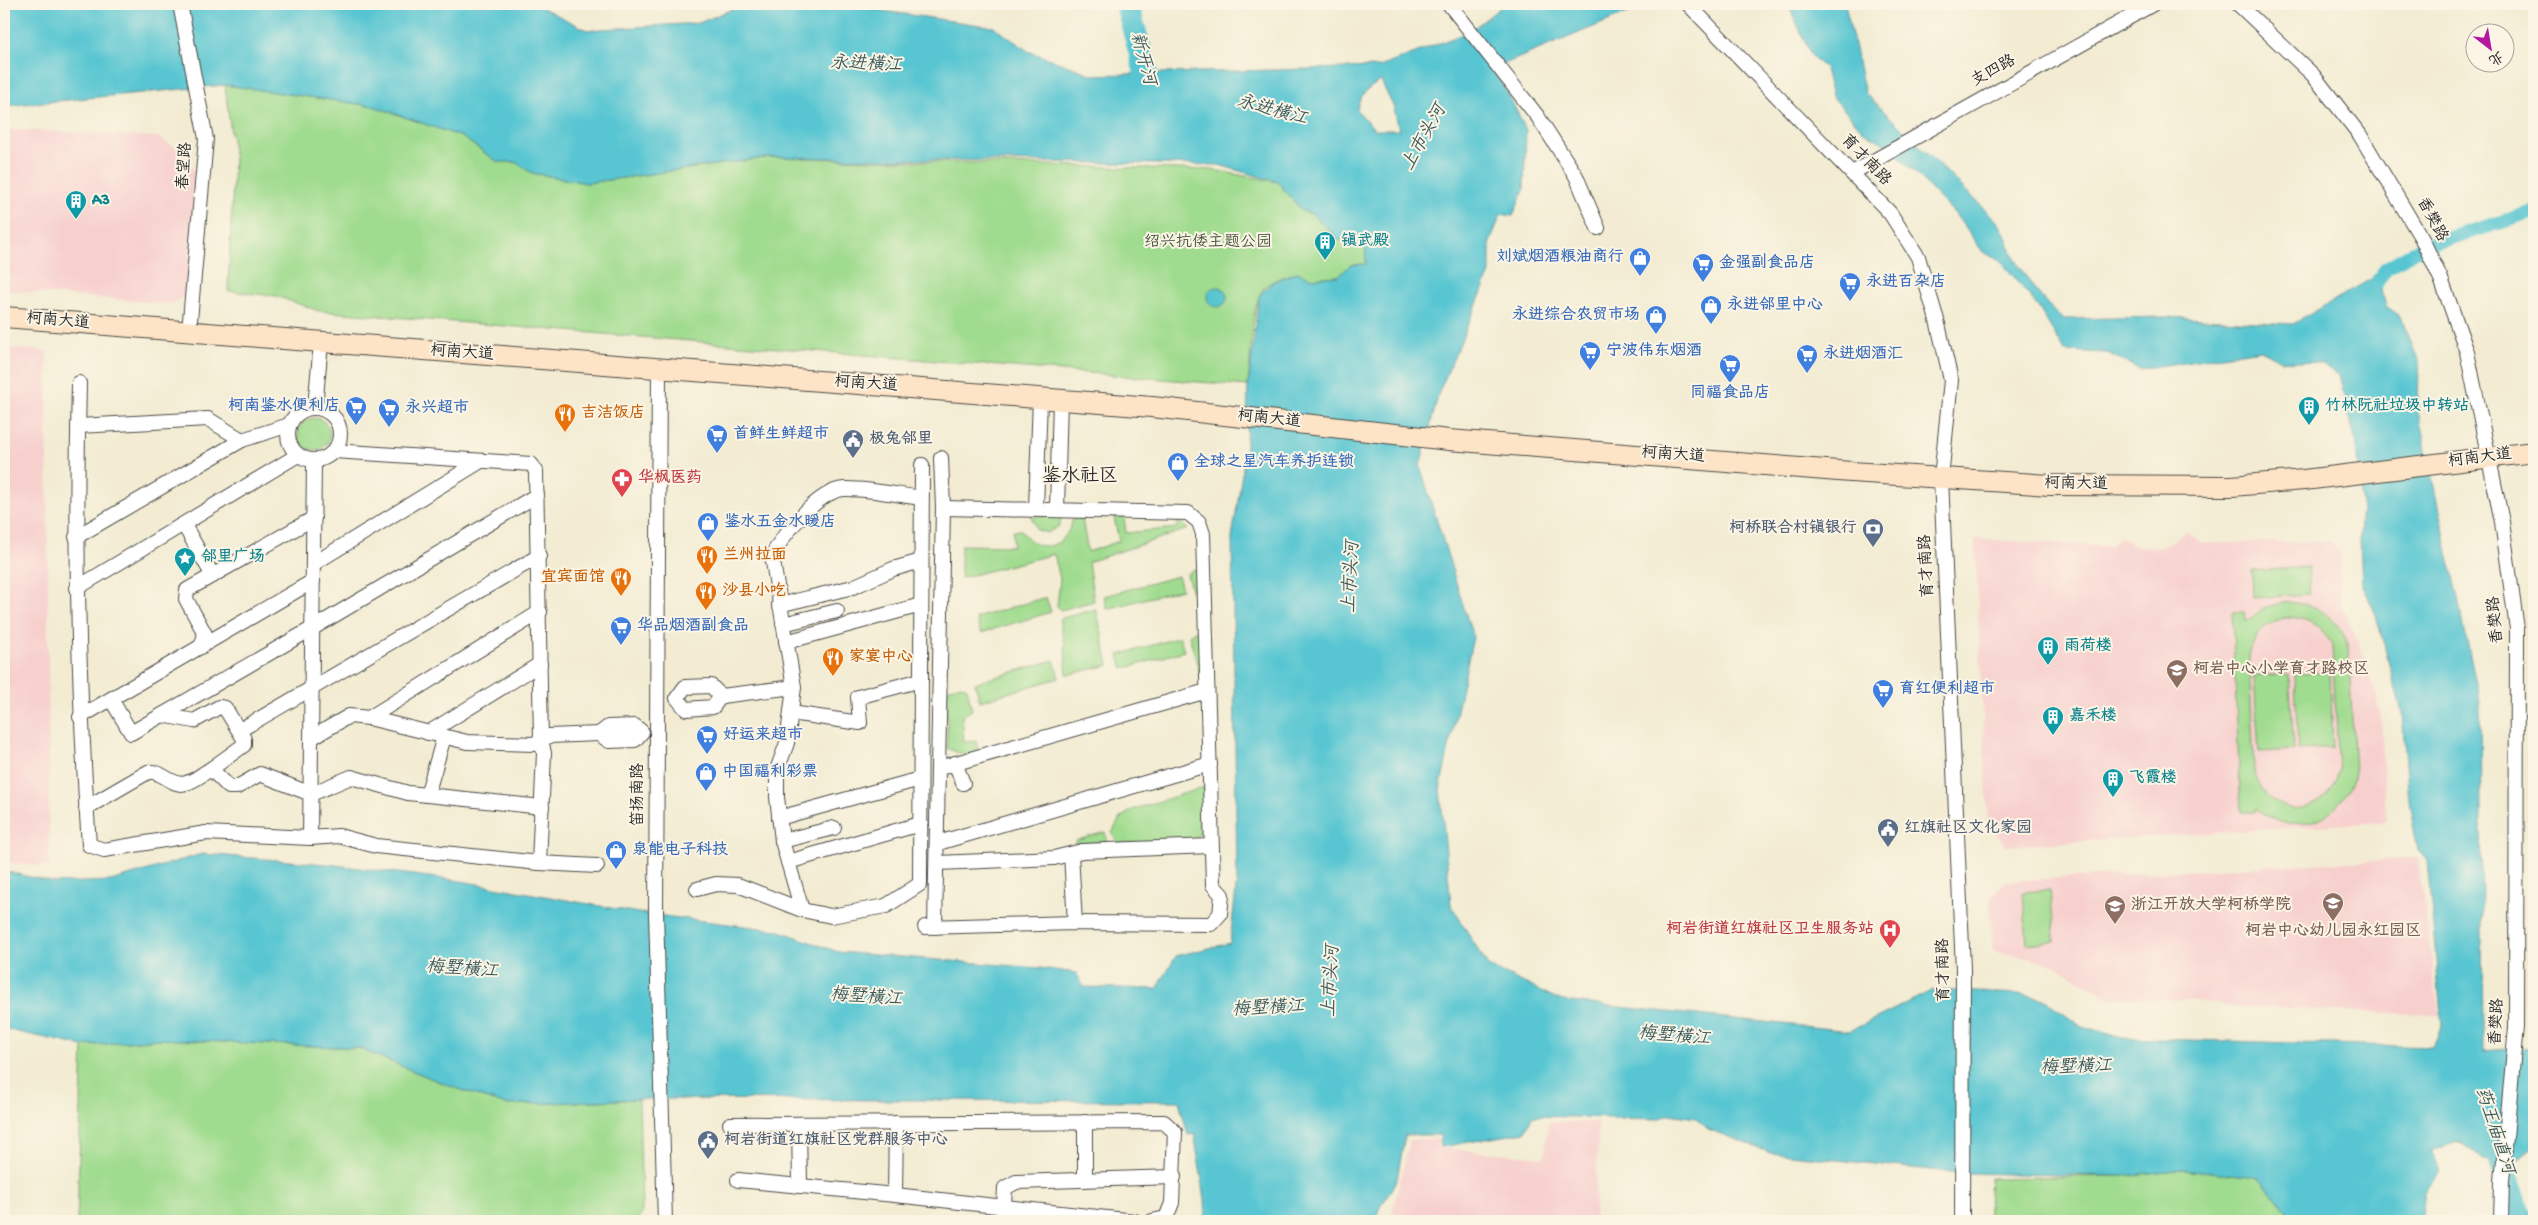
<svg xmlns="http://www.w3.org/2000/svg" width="2538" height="1225" viewBox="0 0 2538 1225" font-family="'Gochi Hand','LXGW WenKai TC',sans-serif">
	<rect width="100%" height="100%" fill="#fcf5e5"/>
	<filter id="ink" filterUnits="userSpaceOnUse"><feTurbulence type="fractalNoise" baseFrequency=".02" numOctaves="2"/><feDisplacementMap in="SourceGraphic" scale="10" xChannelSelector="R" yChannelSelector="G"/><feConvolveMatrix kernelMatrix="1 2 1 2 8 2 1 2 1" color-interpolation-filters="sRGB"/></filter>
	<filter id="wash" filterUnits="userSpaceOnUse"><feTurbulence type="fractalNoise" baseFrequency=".0096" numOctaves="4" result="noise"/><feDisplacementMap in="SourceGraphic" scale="20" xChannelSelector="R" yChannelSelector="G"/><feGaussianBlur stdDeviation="1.12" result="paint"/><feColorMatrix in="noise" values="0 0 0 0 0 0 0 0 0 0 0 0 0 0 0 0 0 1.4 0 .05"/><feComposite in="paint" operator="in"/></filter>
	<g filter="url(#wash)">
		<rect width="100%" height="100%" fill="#f3ecd3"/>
		<!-- built -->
		<g fill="#f7d0ce">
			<polygon points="4,129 158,137 179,150 194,171 189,286 182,298 171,304 4,290"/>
			<polygon points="4,348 47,351 49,867 4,862"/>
			<polygon points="2187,530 2203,543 2333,542 2340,552 2341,604 2366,661 2381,716 2386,819 2382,822 2006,846 1988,825 1975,539 2102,546 2111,546 2121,536 2132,545 2153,548 2174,541"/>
			<polygon points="2418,858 2439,1015 2226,1006 2190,1000 2109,998 2051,963 1993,951 1990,899 2005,881"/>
			<polygon points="1548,1122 1599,1122 1594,1221 1390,1221 1410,1140 1438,1138 1438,1148 1544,1157"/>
		</g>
		<!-- green -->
		<g fill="#a0dc8f" stroke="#66845d" fill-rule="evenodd">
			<path d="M225 85 373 106 462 137 498 162H515L532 173 587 183 771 157 1213 170 1278 182 1302 211 1312 214 1339 240 1365 238 1366 264 1350 265 1339 276 1311 278 1297 272C1286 276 1273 279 1265 287 1250 302 1251 363 1248 386L319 311 276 296 228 291 234 158Z"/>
			<circle cx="314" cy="434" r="16"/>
			<polygon points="1031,516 1062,517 1059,526 1047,533 1037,530"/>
			<path d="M1114 517H1124L1126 533 1177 528V520L1188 529 1088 562 1094 601 1061 610 1057 606 1060 579 1054 554 961 578V545L1013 546V531L1021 530C1039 557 1067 548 1073 518L1082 519 1088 552 1119 541Z"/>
			<polygon points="2308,567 2310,594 2253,598 2252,571"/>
			<polygon points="1194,569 1199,575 1199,619 1187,574"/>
			<polygon points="1178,576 1182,589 1107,609 1104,596"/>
			<polygon points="1046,597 1051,612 981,633 976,618"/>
			<path d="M2288 602C2319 605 2334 614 2348 643L2355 774C2339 821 2296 839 2255 808V812H2241L2232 612H2245L2246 622 2265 607ZM2286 617C2308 618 2322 625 2332 646L2339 771C2324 821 2268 821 2254 771L2249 657C2254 635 2264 623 2286 617Z"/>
			<polygon points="1096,609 1109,665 1067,675 1065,645 1059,619"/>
			<polygon points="1196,630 1201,636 1202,681 1189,635"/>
			<polygon points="1180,637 1184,651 1123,669 1119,655"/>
			<polygon points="1054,660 1059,678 980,701 975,683"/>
			<polygon points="2330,672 2333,748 2298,750 2295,674"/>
			<polygon points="2289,674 2294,750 2259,752 2254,676"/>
			<polygon points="961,685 967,688 972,710 962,716 964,742 976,741 978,750 966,756 947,748 947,689"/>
			<polygon points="1208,786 1206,825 1193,841 1118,843 1112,833 1120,818 1132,810"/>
			<polygon points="1105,832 1107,841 1078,844 1075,841"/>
			<polygon points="2050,890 2055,941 2027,944 2023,892"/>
			<polygon points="158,1039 358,1048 447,1085 506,1105 639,1099 642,1214 637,1221 77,1221 83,1046"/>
			<polygon points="2183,1169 2259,1177 2295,1221 1987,1221 1990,1178 2123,1176"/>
		</g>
		<!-- water -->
		<g fill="#59c6d2" stroke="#42787e" fill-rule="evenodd">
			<path d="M4 4H535L587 30 699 23 744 4H849L883 11 994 27 1028 51 1093 75 1380 67 1470 31 1505 4H1649L1492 69 1508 94 1526 130 1524 190 1513 216 1501 214 1490 242V273L1439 392 1420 466 1473 637 1440 789 1451 905 1488 966 1562 1001 1850 1031 1933 990 2020 994 2044 999 2079 1025 2122 1038 2433 1047 2442 1025 2427 860 2418 851 2409 801 2402 712 2376 615 2362 583 2360 537 2362 503 2355 438 2339 375 2320 363 2282 361 2260 350 2139 369 2108 353 2065 351 2038 307 2001 261 1983 252 1955 214 1890 147 1864 132 1832 96 1825 69 1811 55 1788 4H1845L1865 93 1995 219C2007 232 2007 242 2014 257 2027 280 2043 302 2063 319L2167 317 2293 324 2378 275 2386 306 2400 316 2419 362 2418 412 2480 702 2483 1051 2534 1047V1146L2518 1159 2493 1164 2458 1142 2430 1151 2440 1171 2425 1191 2421 1221H2295L2259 1177 2183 1169 2123 1176 1960 1173 1771 1153 1708 1129 1696 1118 1669 1114 1658 1119 1532 1116 1525 1132 1441 1147 1440 1135H1405L1397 1179 1373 1221H1206L1205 1199 1194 1134 1188 1135 1179 1101 639 1099 506 1105 447 1085 358 1048 158 1039 83 1046 4 1029V871L56 883 111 881 202 854 327 864 461 881 639 913 777 930 838 952 1040 968 1076 973 1084 987 1157 989 1176 956 1230 943 1237 880 1232 538 1246 448 1248 386 1259 296 1272 282 1297 272 1311 278 1339 276 1350 265 1366 264 1365 239 1339 240 1312 214 1302 211 1278 182 1219 165 771 157 587 183 532 173 515 162H498L462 137 373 106 225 85 4 106ZM1381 81 1394 108 1399 130H1375L1357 110C1360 94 1367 89 1381 81Z"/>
			<circle cx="1217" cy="297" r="10"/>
		</g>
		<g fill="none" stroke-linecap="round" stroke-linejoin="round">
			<!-- canal -->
			<polyline stroke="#59c6d2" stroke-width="14" points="2370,293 2386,268 2424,246 2534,212"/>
			<!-- river -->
			<g stroke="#59c6d2" stroke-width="24">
				<polyline points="1127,4 1155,105"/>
				<polyline points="2499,1152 2518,1211 2523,1221"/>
			</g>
		</g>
	</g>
	<g filter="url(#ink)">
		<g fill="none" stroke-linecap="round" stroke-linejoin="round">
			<!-- street casing -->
			<g stroke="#494844" stroke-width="16">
				<g id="street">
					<polyline points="180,4 206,139 189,332"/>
					<polyline points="1449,4 1538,117 1576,176 1598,228"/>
					<polyline points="1688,4 1890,213 1918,257 1937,320 1951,380 1941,478 1963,969 1962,1221"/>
					<polyline points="2238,4 2313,75 2360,135 2422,239 2441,279 2467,352 2502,522 2517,629 2516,1027 2502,1181 2501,1221"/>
					<polyline points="1852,173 2153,4"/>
					<polyline points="659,369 656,912 665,1221"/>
					<path d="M79 383C75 538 78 691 89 845L104 850 206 833 310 838 339 836 376 846 539 863 597 866"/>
					<polyline points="315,407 321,343"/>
					<circle cx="314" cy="434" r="26"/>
					<polyline points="78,426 208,419 242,440"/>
					<polyline points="334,451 531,464 536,471 541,740 544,753 539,863"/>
					<polyline points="1036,508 1040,399"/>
					<polyline points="1057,509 1060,400"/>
					<polyline points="184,525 213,576"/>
					<polyline points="76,537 242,440 289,425"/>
					<polyline points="313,564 481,461"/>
					<polyline points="77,588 298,455"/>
					<polyline points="779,605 853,587 893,569 921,561"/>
					<polyline points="783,624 837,611"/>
					<polyline points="786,642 921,605"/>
					<polyline points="201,647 205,634 186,599 187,590 314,518"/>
					<polygon points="711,686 721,696 713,707 686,709 677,698 685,687"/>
					<polyline points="721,696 794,687"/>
					<polyline points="111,699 131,733 313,628 537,495"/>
					<polyline points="791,713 860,723 858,697 921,680"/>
					<polyline points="162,715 194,721 219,707 225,708 244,739 244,745 211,769"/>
					<polyline points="80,717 313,581"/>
					<polyline points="369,718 540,612"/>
					<polygon points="635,726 642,732 635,740 609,741 599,734 608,727"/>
					<polyline points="240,730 539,556"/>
					<polyline points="428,733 540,664"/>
					<polyline points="313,737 349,716 369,718 467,742 534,744 549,736 599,734"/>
					<polyline points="955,763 963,783"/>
					<polyline points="939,768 1207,691"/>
					<polyline points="427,795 444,737"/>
					<path d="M86 808 148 772C162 770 173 788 186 783 195 781 203 773 211 769L229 787H237L260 774 311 794 351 777 408 793 542 807"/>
					<polyline points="779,818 920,779"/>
					<polyline points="310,838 314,461"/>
					<polyline points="782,841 834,828"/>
					<polyline points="938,843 1210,764"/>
					<polyline points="1071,854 1075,923"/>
					<polyline points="788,862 920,824"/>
					<polyline points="938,863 1054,858 1082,851 1211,846"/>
					<polyline points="697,889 716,884 738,885 802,910 831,916 886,906 920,884 922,465"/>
					<path d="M802 910 782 841 777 797V770L787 743 794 687 772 556C783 534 818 491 844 489 866 488 899 495 921 498"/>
					<polyline points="925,927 1075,923 1211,924 1220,914 1222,895 1213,885 1203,534 1199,522 1188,513 943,508"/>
					<polyline points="935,927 943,508 941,458"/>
					<polyline points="730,1124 1164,1122 1175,1132 1172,1203 1166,1218 1152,1221"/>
					<polyline points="799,1124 800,1186"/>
					<polyline points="738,1180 895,1195 1135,1221"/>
					<polyline points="1085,1180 1085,1122"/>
					<polyline points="895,1195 896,1123"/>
					<polyline points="1003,1221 1005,1188 1016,1182 1174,1177"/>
				</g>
			</g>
			<!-- secondary casing -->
			<g stroke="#494844" stroke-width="22">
				<polyline id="secondary" points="4,317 1152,407 1449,440 1851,472 2050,485 2232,486 2304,480 2534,452"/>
			</g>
			<!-- street -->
			<use href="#street" stroke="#fff" stroke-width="14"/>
			<!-- secondary -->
			<use href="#secondary" stroke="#fee4c6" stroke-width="20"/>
		</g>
	</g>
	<!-- icons -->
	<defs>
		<g id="building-pin" transform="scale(1.125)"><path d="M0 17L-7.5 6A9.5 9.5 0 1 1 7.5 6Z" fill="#0f9aa8" stroke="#fcf5e5"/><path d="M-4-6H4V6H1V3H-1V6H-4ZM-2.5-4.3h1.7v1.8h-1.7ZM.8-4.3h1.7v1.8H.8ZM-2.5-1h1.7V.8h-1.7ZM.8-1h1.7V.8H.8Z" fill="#fff"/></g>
		<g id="shop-pin" transform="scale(1.125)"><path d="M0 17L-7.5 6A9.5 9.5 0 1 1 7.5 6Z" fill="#3f7fe0" stroke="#fcf5e5"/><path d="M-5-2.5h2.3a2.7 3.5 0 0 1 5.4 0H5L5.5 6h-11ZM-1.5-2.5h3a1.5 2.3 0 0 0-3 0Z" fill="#fff"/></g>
		<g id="supermarket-pin" transform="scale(1.125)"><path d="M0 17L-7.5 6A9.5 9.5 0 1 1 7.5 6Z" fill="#3f7fe0" stroke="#fcf5e5"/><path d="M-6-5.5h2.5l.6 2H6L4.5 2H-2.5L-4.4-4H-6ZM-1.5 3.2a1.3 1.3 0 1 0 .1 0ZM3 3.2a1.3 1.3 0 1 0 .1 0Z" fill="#fff"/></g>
		<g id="restaurant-pin" transform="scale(1.125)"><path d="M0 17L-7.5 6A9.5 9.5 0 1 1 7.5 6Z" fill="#e8710a" stroke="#fcf5e5"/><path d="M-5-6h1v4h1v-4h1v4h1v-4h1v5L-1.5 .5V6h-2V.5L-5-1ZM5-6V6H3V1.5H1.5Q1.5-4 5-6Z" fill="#fff"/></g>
		<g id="civic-pin" transform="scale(1.125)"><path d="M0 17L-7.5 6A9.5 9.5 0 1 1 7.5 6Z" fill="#5c6f8a" stroke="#fcf5e5"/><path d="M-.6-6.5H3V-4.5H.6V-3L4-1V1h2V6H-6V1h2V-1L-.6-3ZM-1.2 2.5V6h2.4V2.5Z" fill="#fff"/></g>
		<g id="pharmacy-pin" transform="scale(1.125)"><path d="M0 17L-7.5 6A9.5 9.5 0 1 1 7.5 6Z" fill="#e0444e" stroke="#fcf5e5"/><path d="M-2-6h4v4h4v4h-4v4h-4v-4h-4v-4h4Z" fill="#fff"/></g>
		<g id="bank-pin" transform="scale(1.125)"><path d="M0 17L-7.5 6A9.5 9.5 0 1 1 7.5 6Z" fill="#5c6f8a" stroke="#fcf5e5"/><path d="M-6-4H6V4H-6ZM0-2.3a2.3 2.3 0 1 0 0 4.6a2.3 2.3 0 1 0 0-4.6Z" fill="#fff"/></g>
		<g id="sight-pin" transform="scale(1.125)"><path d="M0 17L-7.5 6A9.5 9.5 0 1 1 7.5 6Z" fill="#0f9aa8" stroke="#fcf5e5"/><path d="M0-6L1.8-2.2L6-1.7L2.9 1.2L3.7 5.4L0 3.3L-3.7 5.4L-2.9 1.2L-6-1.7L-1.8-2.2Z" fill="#fff"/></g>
		<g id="school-pin" transform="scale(1.125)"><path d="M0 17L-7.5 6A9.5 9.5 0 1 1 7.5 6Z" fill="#8d6e63" stroke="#fcf5e5"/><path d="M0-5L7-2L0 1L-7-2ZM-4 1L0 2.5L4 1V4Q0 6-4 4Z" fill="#fff"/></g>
		<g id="university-pin" transform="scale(1.125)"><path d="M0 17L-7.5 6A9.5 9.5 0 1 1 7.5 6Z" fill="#8d6e63" stroke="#fcf5e5"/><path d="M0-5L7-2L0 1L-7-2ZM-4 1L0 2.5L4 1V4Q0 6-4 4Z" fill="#fff"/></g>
		<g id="hospital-pin" transform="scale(1.125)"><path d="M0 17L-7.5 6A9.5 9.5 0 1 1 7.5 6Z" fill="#e0444e" stroke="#fcf5e5"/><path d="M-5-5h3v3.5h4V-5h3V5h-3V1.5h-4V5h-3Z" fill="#fff"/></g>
	</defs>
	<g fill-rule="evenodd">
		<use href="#building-pin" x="76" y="201"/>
		<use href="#building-pin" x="1325" y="242"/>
		<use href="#shop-pin" x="1640" y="258"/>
		<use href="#supermarket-pin" x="1703" y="264"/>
		<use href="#supermarket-pin" x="1850" y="283"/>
		<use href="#shop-pin" x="1711" y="306"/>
		<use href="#shop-pin" x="1656" y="316"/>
		<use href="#supermarket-pin" x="1590" y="352"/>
		<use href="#supermarket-pin" x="1807" y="355"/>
		<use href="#supermarket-pin" x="1730" y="365"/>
		<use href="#supermarket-pin" x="356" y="407"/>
		<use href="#building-pin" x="2309" y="407"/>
		<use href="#supermarket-pin" x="389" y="409"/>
		<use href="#restaurant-pin" x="565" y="414"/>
		<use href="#supermarket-pin" x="717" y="435"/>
		<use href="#civic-pin" x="853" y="440"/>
		<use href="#shop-pin" x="1178" y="463"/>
		<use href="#pharmacy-pin" x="622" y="479"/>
		<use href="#shop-pin" x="708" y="523"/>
		<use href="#bank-pin" x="1873" y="529"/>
		<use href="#restaurant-pin" x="707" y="556"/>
		<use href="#sight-pin" x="185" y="558"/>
		<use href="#restaurant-pin" x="621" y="578"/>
		<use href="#restaurant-pin" x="706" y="592"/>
		<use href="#supermarket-pin" x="621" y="627"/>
		<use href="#building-pin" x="2048" y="647"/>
		<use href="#restaurant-pin" x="833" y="658"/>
		<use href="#school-pin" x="2177" y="670"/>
		<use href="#supermarket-pin" x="1883" y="690"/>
		<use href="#building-pin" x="2053" y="717"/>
		<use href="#supermarket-pin" x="707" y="736"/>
		<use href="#shop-pin" x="706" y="773"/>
		<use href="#building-pin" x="2113" y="779"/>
		<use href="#civic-pin" x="1888" y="829"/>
		<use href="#shop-pin" x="616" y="851"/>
		<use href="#school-pin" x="2333" y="903"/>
		<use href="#university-pin" x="2115" y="906"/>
		<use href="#hospital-pin" x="1890" y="930"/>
		<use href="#civic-pin" x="708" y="1141"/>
	</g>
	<g text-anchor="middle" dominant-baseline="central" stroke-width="4" stroke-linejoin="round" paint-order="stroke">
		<!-- street labels -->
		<g font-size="16" fill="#2b2b2b" stroke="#fcf5e5">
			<text transform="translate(1994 72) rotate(-29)">支四路</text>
			<text transform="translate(1865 161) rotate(46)">育才南路</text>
			<text transform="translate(186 166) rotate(-86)">春望路</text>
			<text transform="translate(2431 220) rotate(62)">香樊路</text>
			<text transform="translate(58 322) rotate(5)">柯南大道</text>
			<text transform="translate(462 354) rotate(4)">柯南大道</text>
			<text transform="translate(866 385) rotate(4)">柯南大道</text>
			<text transform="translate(1269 420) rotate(6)">柯南大道</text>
			<text transform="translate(1673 456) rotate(4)">柯南大道</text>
			<text transform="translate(2480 459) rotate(-7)">柯南大道</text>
			<text transform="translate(2076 485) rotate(1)">柯南大道</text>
			<text transform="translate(1928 566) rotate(-93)">育才南路</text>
			<text transform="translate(2497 620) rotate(-95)">香樊路</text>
			<text transform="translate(639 795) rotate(-90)">笛扬南路</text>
			<text transform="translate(1945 970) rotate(-91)">育才南路</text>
			<text transform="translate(2498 1022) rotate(-87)">香樊路</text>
		</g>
		<!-- culture labels -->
		<g font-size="16" font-weight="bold" fill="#0d838f" stroke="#fcf5e5" text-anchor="start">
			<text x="92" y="201">A3</text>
			<text x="1341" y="242">镇武殿</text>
			<text x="2325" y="407">竹林阮社垃圾中转站</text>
			<text x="201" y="558">邻里广场</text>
			<text x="2064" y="647">雨荷楼</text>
			<text x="2069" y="717">嘉禾楼</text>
			<text x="2129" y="779">飞霞楼</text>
		</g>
		<!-- park labels -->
		<g font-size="16" fill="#485744" stroke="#fcf5e5">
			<text x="1208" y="243">绍兴抗倭主题公园</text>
		</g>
		<!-- shop labels -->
		<g font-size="16" font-weight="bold" fill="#366cbe" stroke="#fcf5e5" text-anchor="start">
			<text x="1624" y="258" text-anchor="end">刘斌烟酒粮油商行</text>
			<text x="1719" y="264">金强副食品店</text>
			<text x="1866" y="283">永进百杂店</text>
			<text x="1727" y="306">永进邻里中心</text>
			<text x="1640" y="316" text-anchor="end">永进综合农贸市场</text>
			<text x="1606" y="352">宁波伟东烟酒</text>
			<text x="1823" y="355">永进烟酒汇</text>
			<text x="1730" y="394" text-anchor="middle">同福食品店</text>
			<text x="340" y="407" text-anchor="end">柯南鉴水便利店</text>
			<text x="405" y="409">永兴超市</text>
			<text x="733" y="435">首鲜生鲜超市</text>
			<text x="1194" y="463">全球之星汽车养护连锁</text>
			<text x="724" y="523">鉴水五金水暖店</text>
			<text x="637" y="627">华品烟酒副食品</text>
			<text x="1899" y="690">育红便利超市</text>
			<text x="723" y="736">好运来超市</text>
			<text x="722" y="773">中国福利彩票</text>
			<text x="632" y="851">泉能电子科技</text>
		</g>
		<!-- food labels -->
		<g font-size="16" font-weight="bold" fill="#c56008" stroke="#fcf5e5" text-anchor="start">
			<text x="581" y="414">吉洁饭店</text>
			<text x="723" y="556">兰州拉面</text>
			<text x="605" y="578" text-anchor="end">宜宾面馆</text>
			<text x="722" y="592">沙县小吃</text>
			<text x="849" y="658">家宴中心</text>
		</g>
		<!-- service labels -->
		<g font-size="16" font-weight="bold" fill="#4e5e75" stroke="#fcf5e5" text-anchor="start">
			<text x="869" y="440">极兔邻里</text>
			<text x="1857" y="529" text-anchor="end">柯桥联合村镇银行</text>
			<text x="1904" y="829">红旗社区文化家园</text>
			<text x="724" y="1141">柯岩街道红旗社区党群服务中心</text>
		</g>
		<!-- health labels -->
		<g font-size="16" font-weight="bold" fill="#be3a42" stroke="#fcf5e5" text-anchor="start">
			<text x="638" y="479">华枫医药</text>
			<text x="1874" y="930" text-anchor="end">柯岩街道红旗社区卫生服务站</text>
		</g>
		<!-- education labels -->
		<g font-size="16" font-weight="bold" fill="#785e54" stroke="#fcf5e5" text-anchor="start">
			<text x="2193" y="670">柯岩中心小学育才路校区</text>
			<text x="2131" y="906">浙江开放大学柯桥学院</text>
			<text x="2333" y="932" text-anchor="middle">柯岩中心幼儿园永红园区</text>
		</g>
		<!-- water labels -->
		<g font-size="18" font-style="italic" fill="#395a5d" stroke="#fcf5e5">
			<text transform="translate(1142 59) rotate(75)">新开河</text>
			<text transform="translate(866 65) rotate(2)">永进横江</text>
			<text transform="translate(1272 111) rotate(15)">永进横江</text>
			<text transform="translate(1425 138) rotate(-61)">上市头河</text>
			<text transform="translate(1352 577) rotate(-87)">上市头河</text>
			<text transform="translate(462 970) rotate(4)">梅墅横江</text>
			<text transform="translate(1332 981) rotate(-87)">上市头河</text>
			<text transform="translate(866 998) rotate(4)">梅墅横江</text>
			<text transform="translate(1268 1009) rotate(-3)">梅墅横江</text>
			<text transform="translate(1674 1037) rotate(5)">梅墅横江</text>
			<text transform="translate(2076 1068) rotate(-2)">梅墅横江</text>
			<text transform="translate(2494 1131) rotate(72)">药王庙直河</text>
		</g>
		<!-- quarter labels -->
		<g font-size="19" fill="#2b2b2b" stroke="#fcf5e5">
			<text x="1080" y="477">鉴水社区</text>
		</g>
	</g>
	<!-- margin -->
	<rect width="2538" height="1225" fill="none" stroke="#fcf5e5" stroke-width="20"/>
	<!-- north arrow -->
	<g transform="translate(2490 48) rotate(149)"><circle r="24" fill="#fcf5e5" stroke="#a8a49b"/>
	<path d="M0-4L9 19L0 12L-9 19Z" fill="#b5179e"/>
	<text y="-8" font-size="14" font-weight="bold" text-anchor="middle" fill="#2b2b2b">北</text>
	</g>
</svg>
